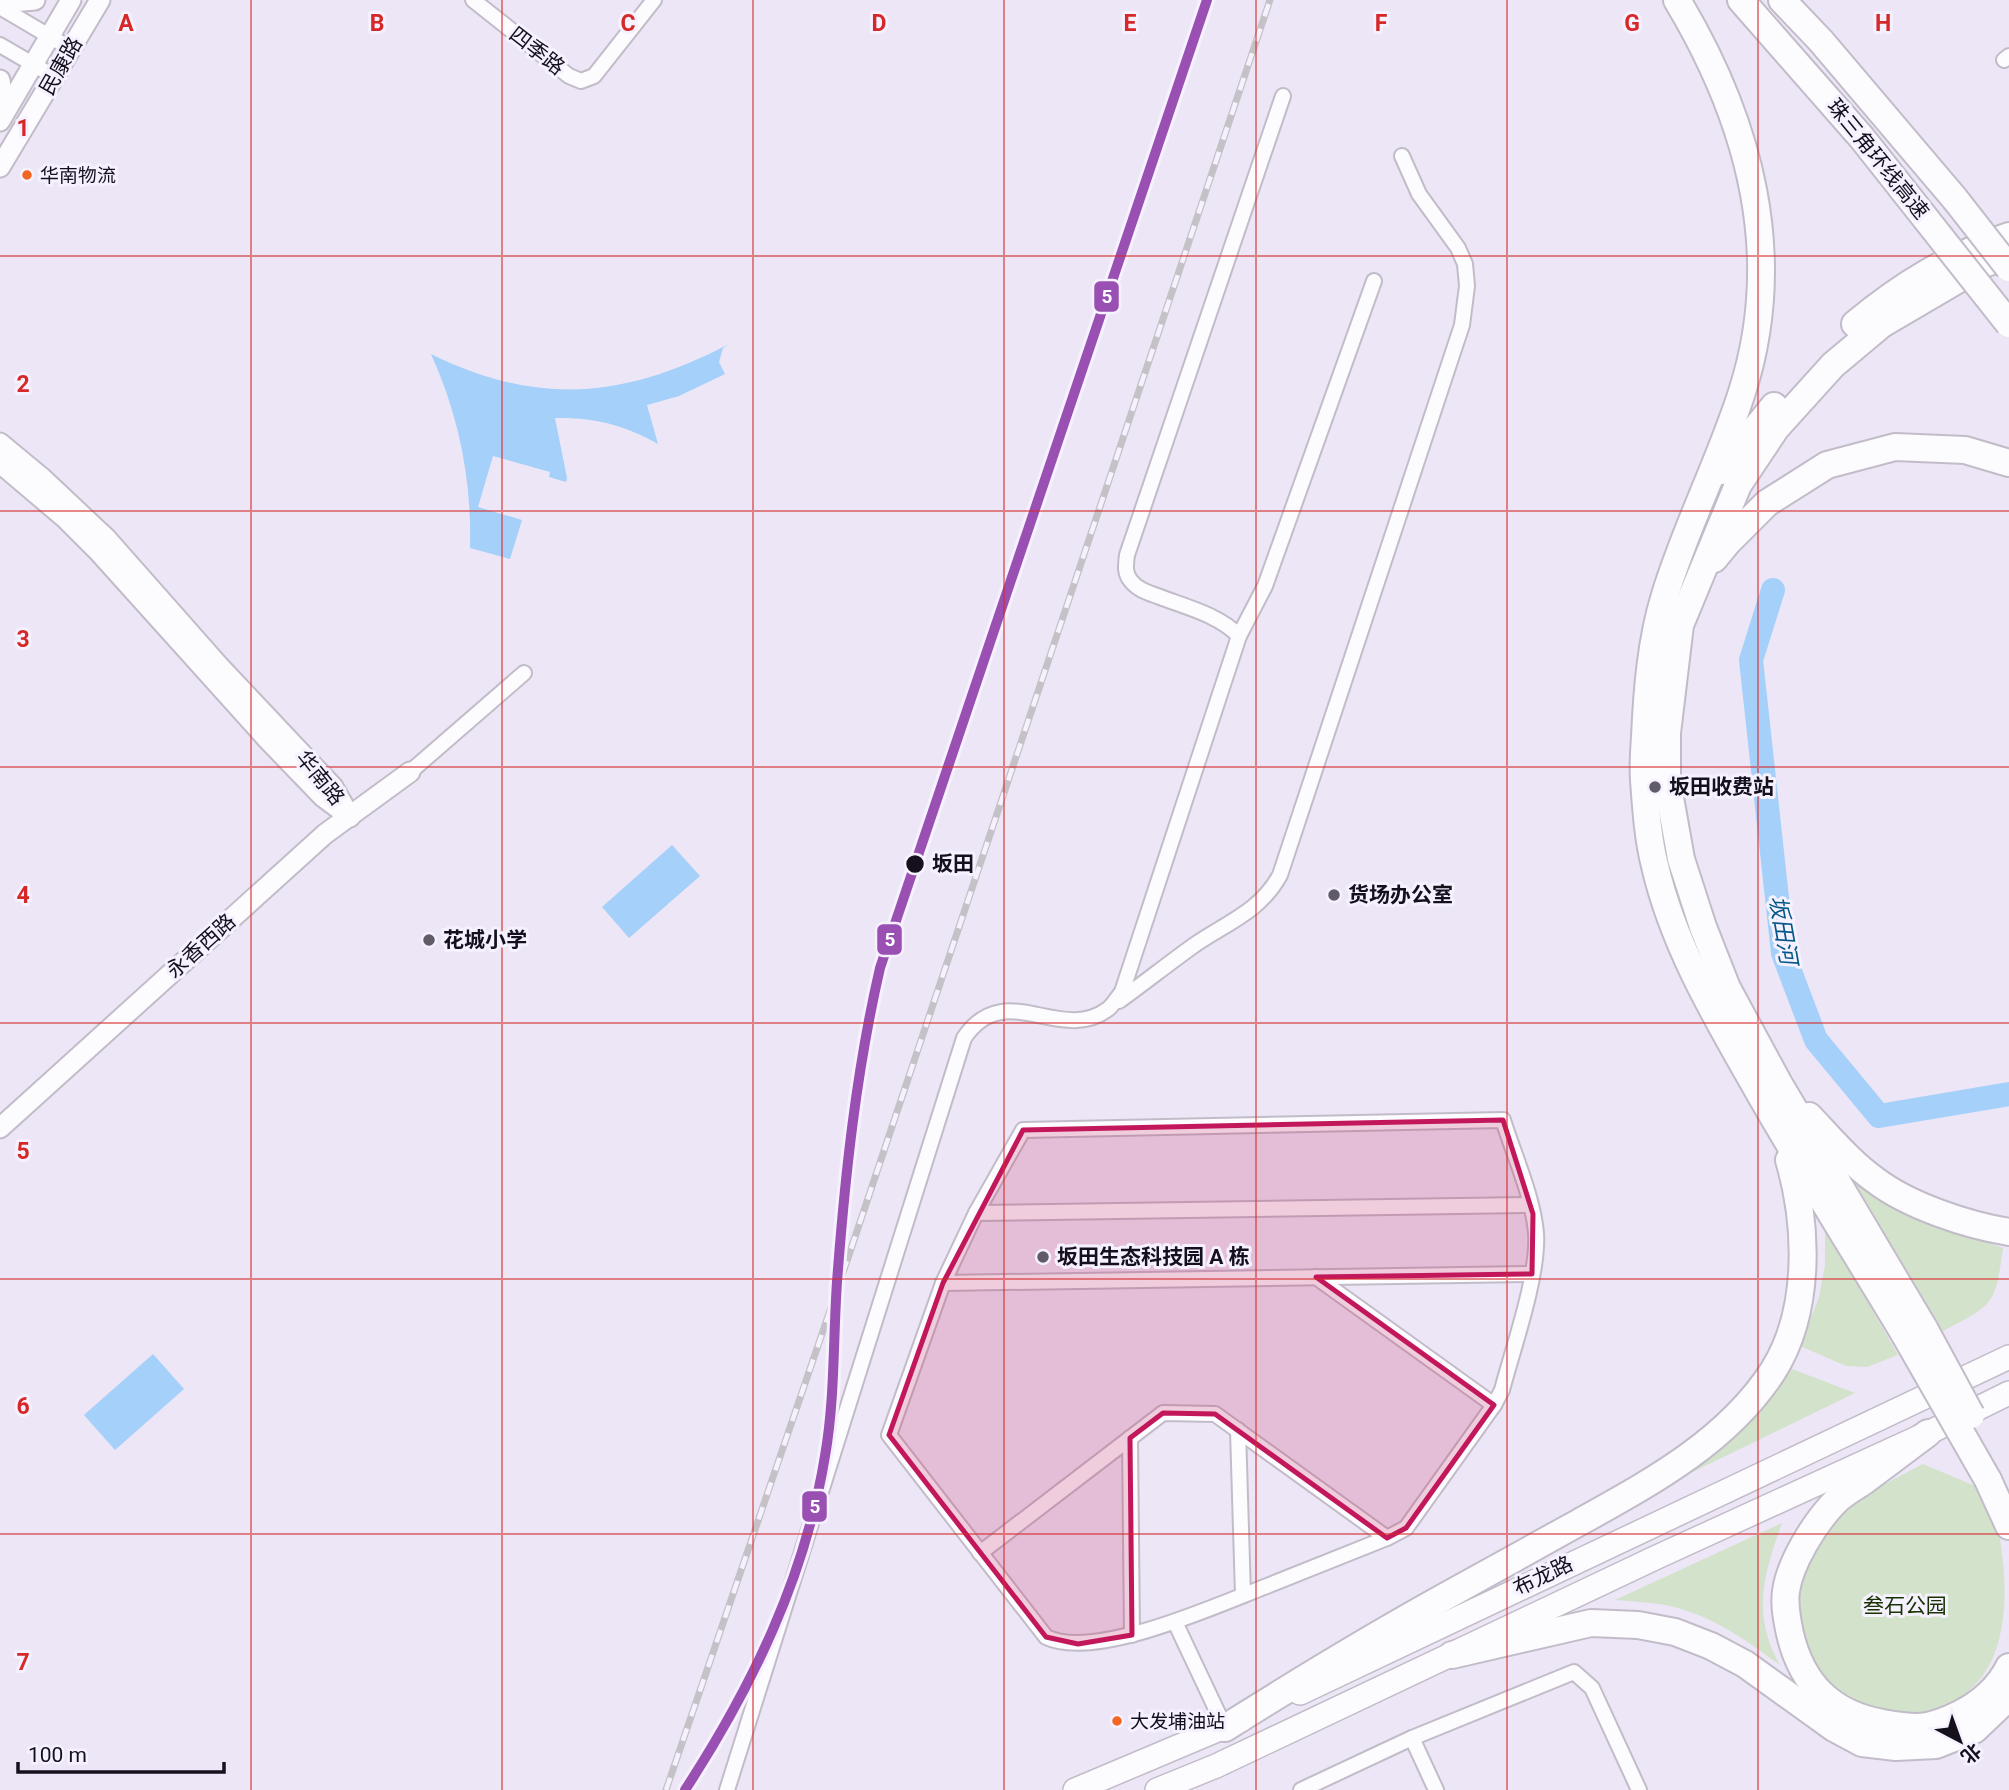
<svg xmlns="http://www.w3.org/2000/svg" width="2009" height="1790" viewBox="0 0 2009 1790" font-family="Roboto,'Noto Sans SC',sans-serif">
	<rect width="100%" height="100%" fill="#ede6f6"/>
	<!-- green -->
	<g fill="#d2e2cb">
		<path d="M1853 1179 1924 1219 2003 1248C1995 1306 1994 1304 1943 1331Z"/>
		<polygon points="1825,1228 1898,1355 1867,1367 1846,1366 1800,1346 1819,1297 1825,1265"/>
		<polygon points="1792,1369 1855,1393 1674,1481 1729,1439 1764,1405"/>
		<path d="M1923 1464 1975 1486C1983 1504 1994 1521 2000 1539 2009 1595 2009 1669 1957 1699 1929 1714 1917 1715 1886 1709 1879 1708 1872 1708 1865 1706 1821 1691 1795 1638 1800 1594 1802 1569 1828 1528 1846 1511 1867 1491 1897 1478 1923 1464Z"/>
		<path d="M1782 1523C1764 1574 1751 1614 1780 1665 1743 1638 1706 1611 1659 1604 1644 1602 1630 1601 1615 1600Z"/>
	</g>
	<!-- water -->
	<g fill="#a4d0fa">
		<path d="M729 344 723 348 719 362 725 374 679 396 647 405 658 444C625 425 593 417 555 418L567 478 566 482 549 477 550 472 493 456 478 507 522 520 510 559 470 548C472 480 459 416 431 354 538 407 626 398 729 344Z"/>
		<polygon points="672,845 700,876 629,938 602,907"/>
		<polygon points="153,1354 184,1389 115,1450 84,1415"/>
	</g>
	<g fill="none" stroke-linecap="round" stroke-linejoin="round">
		<!-- river -->
		<polyline stroke="#a4d0fa" stroke-width="24" points="1773,590 1751,660 1783,953 1816,1040 1879,1116 2009,1094"/>
		<!-- minor casing -->
		<g stroke="#c2bcc9" stroke-width="18">
			<g id="minor">
				<polyline points="473,0 569,76 581,81 594,76 654,0"/>
				<polyline points="0,7 71,49"/>
				<polyline points="0,45 55,77"/>
				<polyline points="2004,60 2009,56"/>
				<path d="M1239 636C1219 615 1186 607 1160 597 1149 593 1138 590 1131 581 1124 573 1126 564 1127 555L1283 96"/>
				<polyline points="410,772 524,673"/>
				<path d="M1119 1001C1144 983 1168 964 1193 946 1226 923 1260 912 1280 875L1462 325 1467 286 1465 264 1458 248 1419 194 1402 156"/>
				<path d="M1503 1120C1514 1155 1533 1197 1536 1233 1539 1275 1513 1348 1502 1390L1494 1405 1406 1528 1387 1538C1347 1554 1307 1570 1267 1586 1217 1605 1095 1661 1046 1637L889 1435 943 1283 976 1213 1023 1130Z"/>
				<polyline points="976,1213 1530,1205"/>
				<polyline points="1316,1277 1494,1405"/>
				<polyline points="943,1283 1532,1274"/>
				<polyline points="1238,1430 1243,1595"/>
				<polyline points="1130,1438 1132,1635"/>
				<polyline points="980,1553 1163,1413 1215,1414 1387,1538"/>
				<polyline points="1175,1622 1225,1728"/>
				<polyline points="1412,1738 1436,1790"/>
				<path d="M727 1790 964 1038C1005 977 1060 1045 1108 1009 1113 1005 1117 998 1122 992L1239 636 1265 586 1374 281"/>
				<polyline points="1301,1790 1412,1738 1574,1672 1592,1688 1639,1790"/>
			</g>
		</g>
		<!-- secondary casing -->
		<g stroke="#c2bcc9" stroke-width="23">
			<g id="secondary">
				<polyline points="0,3 35,0"/>
				<polyline points="0,80 3,101 0,114"/>
				<polyline points="0,121 71,0"/>
				<polyline points="0,167 100,0"/>
				<polyline points="0,443 41,477 107,539 220,667 333,787 350,817"/>
				<polyline points="0,463 66,519 97,550 268,740 323,797 343,812"/>
				<polyline points="0,1128 325,834 410,772"/>
			</g>
		</g>
		<!-- primary casing -->
		<g stroke="#c2bcc9" stroke-width="26">
			<g id="primary">
				<polyline points="1300,1693 2009,1357"/>
				<polyline points="1075,1790 1241,1720"/>
				<polyline points="1157,1790 1216,1766 1657,1557 1928,1433 2009,1393"/>
			</g>
		</g>
		<!-- motorway casing -->
		<g stroke="#c2bcc9" stroke-width="30">
			<g id="motorway">
				<path d="M1677 0C1749 120 1786 255 1742 392 1720 461 1686 526 1665 595 1651 640 1647 690 1645 737 1644 751 1643 766 1644 780 1646 808 1648 839 1655 866 1674 948 1719 1022 1760 1094 1807 1176 1857 1255 1905 1335"/>
				<polyline points="1741,0 1862,138 1926,219"/>
				<polyline points="1782,0 1821,41 1955,199"/>
				<path d="M1855 324C1903 284 1950 256 2009 236"/>
				<polyline points="1721,471 1774,406"/>
				<polyline points="1714,559 1728,542 1767,503 1827,465 1895,447 1965,450 2009,463"/>
				<path d="M1809 1116C1830 1138 1850 1162 1875 1180 1909 1206 1967 1225 2009 1232"/>
				<polyline points="1925,1330 1779,1084 1727,988 1703,927 1681,859 1667,781 1667,733 1680,625 1738,485 1776,428 1833,365 1882,324 1986,263 2009,256"/>
				<path d="M1928 1433C1907 1449 1885 1465 1864 1481 1854 1488 1842 1494 1834 1503 1814 1524 1790 1563 1786 1591 1784 1605 1787 1620 1790 1634 1802 1684 1831 1714 1883 1723 1916 1729 1928 1730 1960 1714 1981 1703 1998 1689 2009 1667"/>
				<polyline points="1988,1480 2009,1526"/>
				<polyline points="1452,1655 1591,1623 1638,1625 1675,1632 1711,1646 1745,1664 1834,1728 1862,1743 1896,1747 1936,1745 1974,1730 2009,1697"/>
				<path d="M1225 1728C1298 1682 1372 1637 1448 1595 1492 1571 1535 1547 1578 1523 1650 1483 1727 1442 1773 1371 1811 1311 1808 1225 1789 1160"/>
			</g>
		</g>
		<!-- minor -->
		<use href="#minor" stroke="#fcfbfe" stroke-width="14"/>
		<!-- secondary -->
		<use href="#secondary" stroke="#fcfbfe" stroke-width="19"/>
		<!-- primary -->
		<use href="#primary" stroke="#fcfbfe" stroke-width="23"/>
		<!-- motorway -->
		<use href="#motorway" stroke="#fcfbfe" stroke-width="26"/>
		<!-- rail casing -->
		<g stroke="#c4c2c7" stroke-width="7">
			<polyline id="rail" points="666,1790 850,1252 1270,0"/>
		</g>
		<!-- rail -->
		<use href="#rail" stroke="#f6f1ff" stroke-width="4.5" stroke-dasharray="13" stroke-linecap="butt"/>
		<!-- motorway-bridge casing -->
		<g stroke="#c2bcc9" stroke-width="30" stroke-linecap="butt">
			<g id="motorway-bridge">
				<polyline points="1955,199 2009,268"/>
				<polyline points="1926,219 2009,324"/>
				<polyline points="1925,1330 1971,1415"/>
				<polyline points="1905,1335 1988,1480"/>
			</g>
		</g>
		<!-- motorway-bridge -->
		<use href="#motorway-bridge" stroke="#fcfbfe" stroke-width="26"/>
		<!-- metro-1 casing -->
		<g stroke="#f6f1ff" stroke-width="16">
			<path id="metro-1" d="M685 1790C752 1687 805 1578 825 1456 835 1399 833 1340 837 1282 845 1176 856 1072 880 968L1207 0"/>
		</g>
		<!-- metro-1 -->
		<use href="#metro-1" stroke="#9950b2" stroke-width="10"/>
	</g>
	<!-- marked area -->
	<path fill="#c2185b" fill-opacity="0.2" stroke="#c2185b" stroke-width="5" stroke-linejoin="round" d="M1503 1120 1533 1214 1532 1274 1316 1277 1494 1405 1406 1528 1387 1538 1215 1414 1163 1413 1130 1438 1132 1635 1078 1644 1046 1637 889 1435 943 1283 1023 1130Z"/>
	<!-- grid -->
	<path fill="none" stroke="#d62828" stroke-width="2" stroke-opacity="0.55" d="M251 0V1790M502 0V1790M753 0V1790M1004 0V1790M1256 0V1790M1507 0V1790M1758 0V1790M0 256H2009M0 511H2009M0 767H2009M0 1023H2009M0 1279H2009M0 1534H2009"/>
	<!-- markers -->
	<g fill="#f26522" stroke="#f6f1ff" stroke-width="2.5">
		<circle cx="27" cy="175" r="6"/>
		<circle cx="1117" cy="1721" r="6"/>
	</g>
	<g fill="#615b68" stroke="#f6f1ff" stroke-width="2.5">
		<circle cx="1655" cy="787" r="7"/>
		<circle cx="1334" cy="895" r="7"/>
		<circle cx="429" cy="940" r="7"/>
		<circle cx="1043" cy="1257" r="7"/>
	</g>
	<circle fill="#15101c" stroke="#f6f1ff" stroke-width="2.5" cx="915" cy="864" r="10"/>
	<g text-anchor="middle" dominant-baseline="central" stroke-width="6" stroke-linejoin="round" paint-order="stroke">
		<!-- bus labels -->
		<g font-size="19" fill="#15101c" stroke="#f6f1ff" text-anchor="start">
			<text x="40" y="175">华南物流</text>
			<text x="1130" y="1721">大发埔油站</text>
		</g>
		<!-- street labels -->
		<g font-size="21" fill="#15101c" stroke="#f6f1ff">
			<text transform="translate(537 51) rotate(38)">四季路</text>
			<text transform="translate(61 66) rotate(-60)">民康路</text>
			<text transform="translate(1878 159) rotate(51)">珠三角环线高速</text>
			<text transform="translate(320 778) rotate(51)">华南路</text>
			<text transform="translate(201 946) rotate(-42)">永香西路</text>
			<text transform="translate(1543 1576) rotate(-26)">布龙路</text>
		</g>
		<!-- poi labels -->
		<g font-size="21" font-weight="bold" fill="#15101c" stroke="#f6f1ff" text-anchor="start">
			<text x="1669" y="787">坂田收费站</text>
			<text x="1348" y="895">货场办公室</text>
			<text x="443" y="940">花城小学</text>
			<text x="1057" y="1257">坂田生态科技园 A 栋</text>
		</g>
		<!-- stop labels -->
		<g font-size="21" font-weight="bold" fill="#15101c" stroke="#f6f1ff" text-anchor="start">
			<text x="932" y="864">坂田</text>
		</g>
		<!-- park labels -->
		<g font-size="21" fill="#173102" stroke="#f6f1ff">
			<text x="1905" y="1606">叁石公园</text>
		</g>
		<!-- water labels -->
		<g font-size="23" font-style="italic" fill="#035887" stroke="#f6f1ff">
			<text transform="translate(1783 930) rotate(80)">坂田河</text>
		</g>
	</g>
	<g font-size="23" text-anchor="middle" font-weight="bold" fill="#d62828" stroke="#f6f1ff" stroke-width="6" stroke-linejoin="round" paint-order="stroke">
		<text x="126" y="31">A</text>
		<text x="377" y="31">B</text>
		<text x="628" y="31">C</text>
		<text x="879" y="31">D</text>
		<text x="1130" y="31">E</text>
		<text x="1381" y="31">F</text>
		<text x="1632" y="31">G</text>
		<text x="1883" y="31">H</text>
		<text x="23" y="136">1</text>
		<text x="23" y="392">2</text>
		<text x="23" y="647">3</text>
		<text x="23" y="903">4</text>
		<text x="23" y="1159">5</text>
		<text x="23" y="1414">6</text>
		<text x="23" y="1670">7</text>
	</g>
	<g stroke="#f6f1ff" stroke-width="2.5">
		<rect x="1093" y="280" width="27" height="33" rx="7" fill="#9950b2"/>
		<rect x="876" y="923" width="27" height="33" rx="7" fill="#9950b2"/>
		<rect x="801" y="1490" width="27" height="33" rx="7" fill="#9950b2"/>
	</g>
	<g font-size="19" text-anchor="middle" font-weight="bold" fill="#fff">
		<text x="1107" y="303">5</text>
		<text x="890" y="946">5</text>
		<text x="815" y="1513">5</text>
	</g>
	<!-- north arrow -->
	<g transform="translate(1960 1741) rotate(139)" stroke="#f6f1ff" stroke-width="5" paint-order="stroke">
	<path d="M0-5L12 26L0 18L-12 26Z" fill="#15101c"/>
	<text y="-10" font-size="19" font-weight="bold" text-anchor="middle" fill="#15101c">北</text>
	</g>
	<!-- scale -->
	<path d="M18 1762v10h206v-10" fill="none" stroke="#15101c" stroke-width="3.5"/>
	<text x="28" y="1762" font-size="21" fill="#15101c" stroke="#f6f1ff" stroke-width="5" paint-order="stroke">100 m</text>
</svg>
